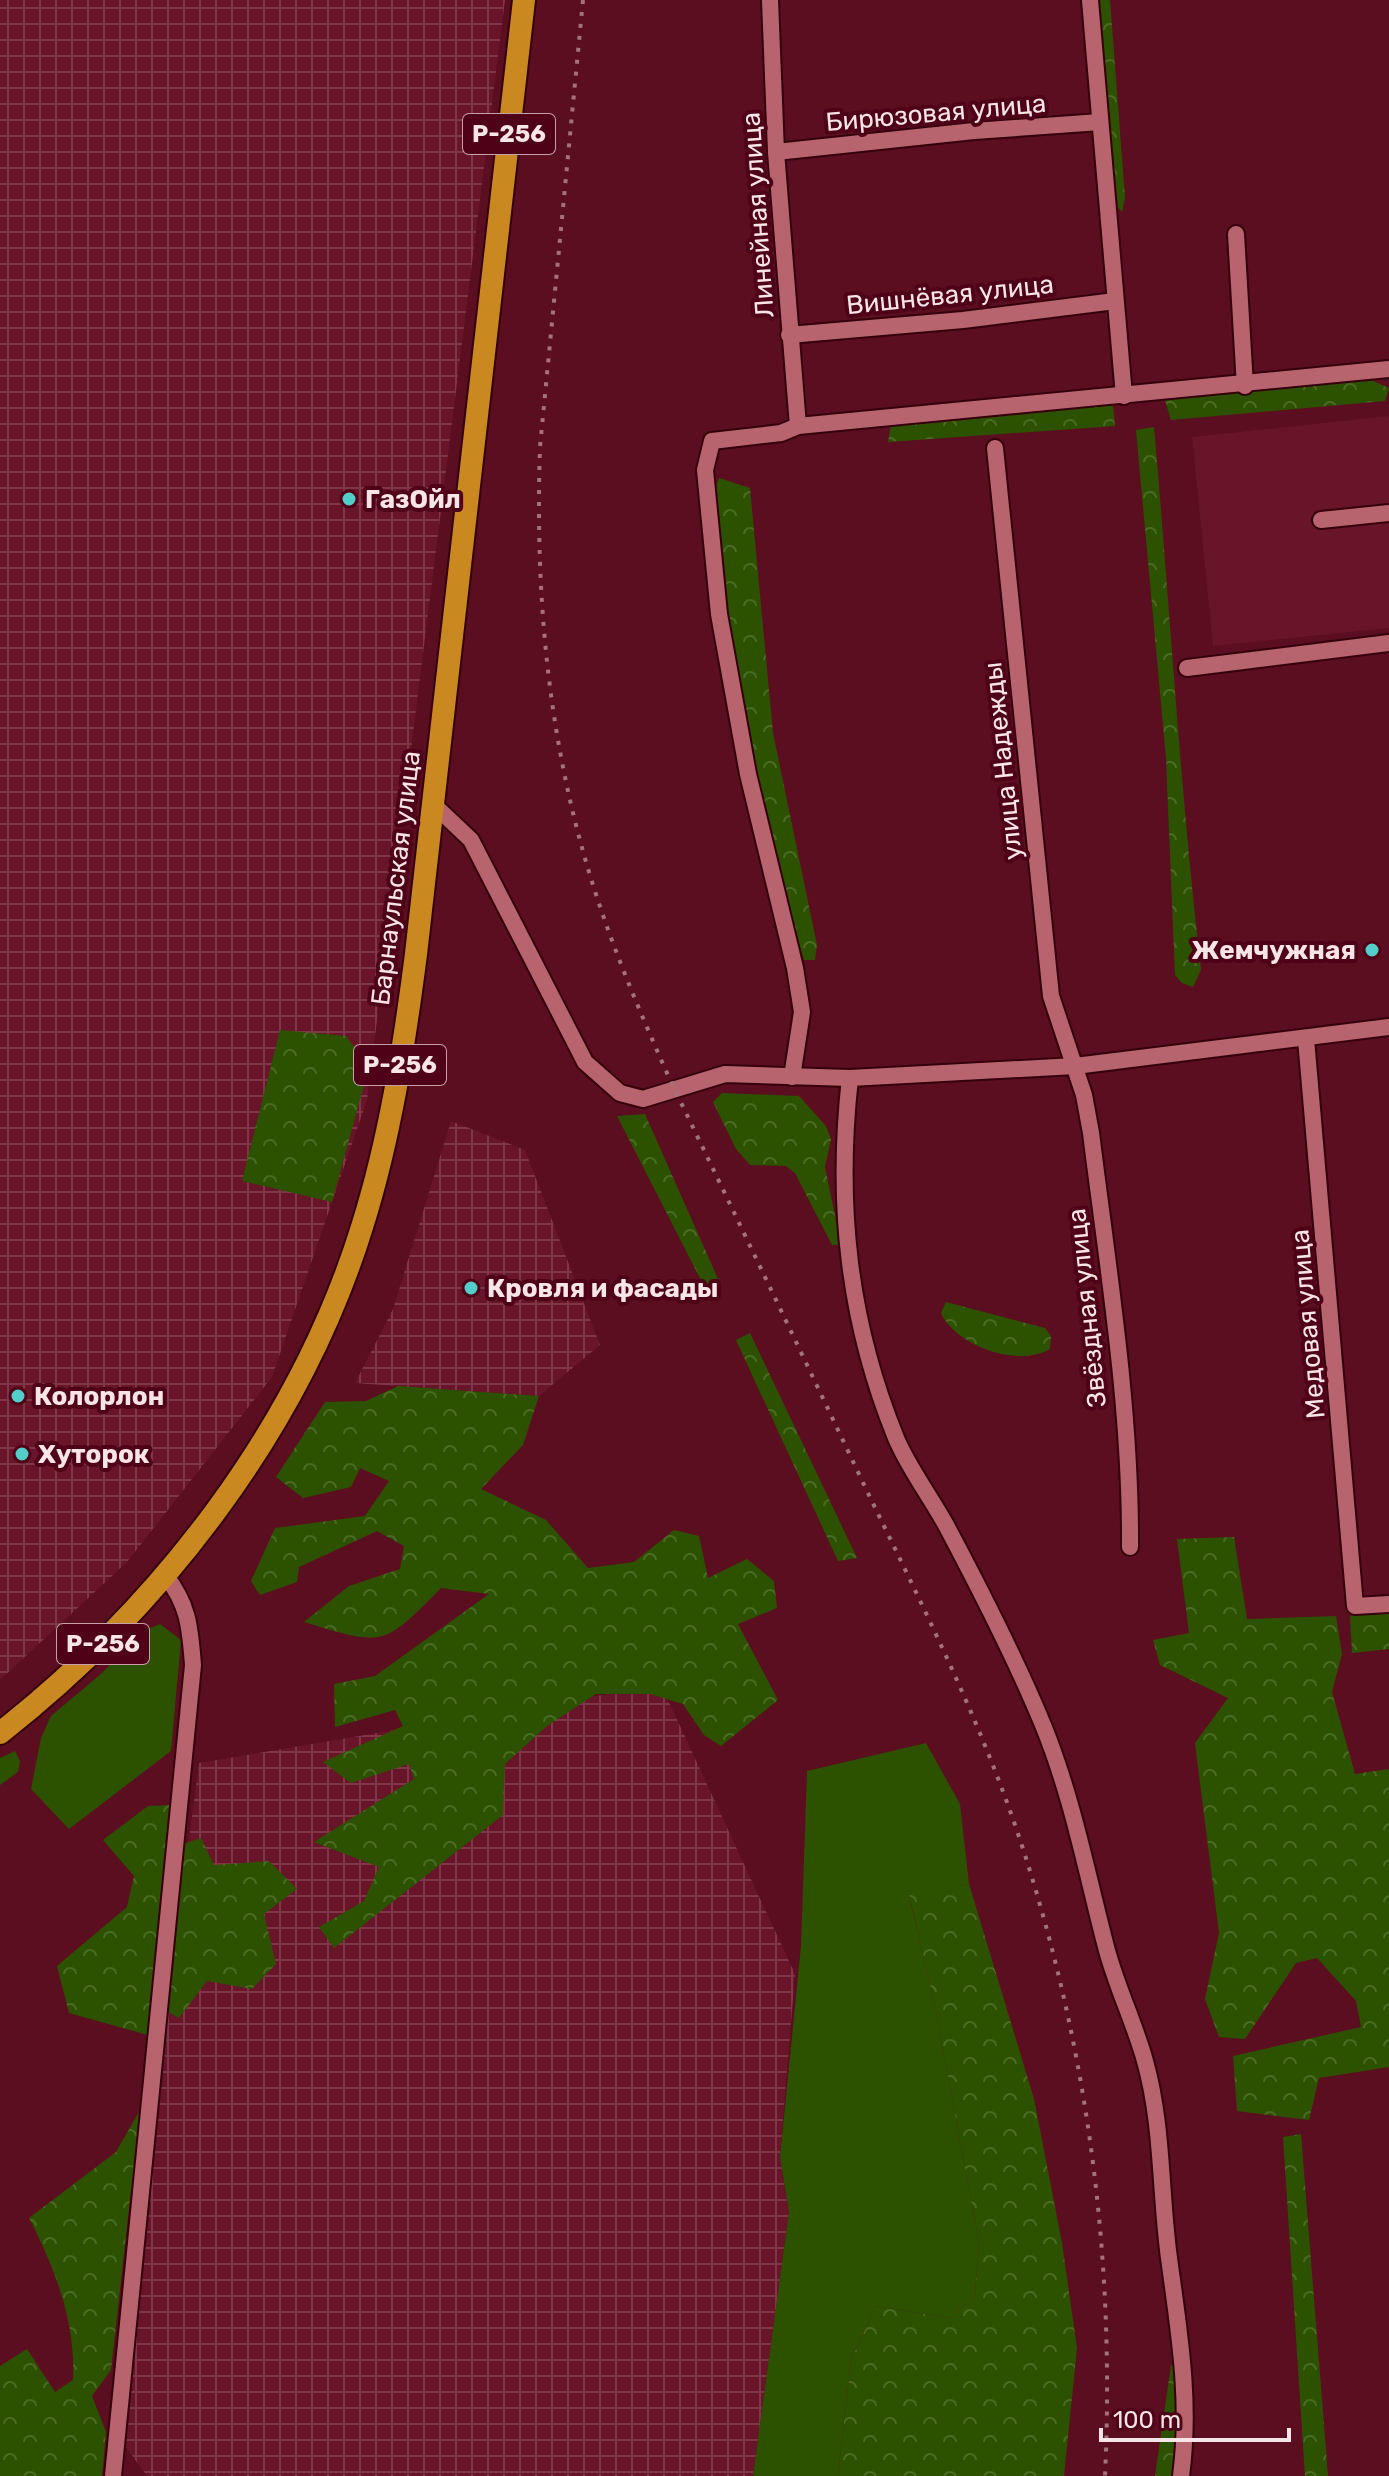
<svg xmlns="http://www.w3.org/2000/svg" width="1389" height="2476" viewBox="0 0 1389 2476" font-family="Rubik,sans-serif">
	<defs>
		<pattern id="industrial-grid" width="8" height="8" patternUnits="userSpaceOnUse" patternTransform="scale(2)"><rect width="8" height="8" fill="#681429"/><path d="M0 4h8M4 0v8" fill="none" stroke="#7e3648"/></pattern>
		<pattern id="forest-crowns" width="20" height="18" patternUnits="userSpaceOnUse" patternTransform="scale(2)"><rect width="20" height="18" fill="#2c5200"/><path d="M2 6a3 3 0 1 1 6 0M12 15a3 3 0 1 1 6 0" fill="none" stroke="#4b6b25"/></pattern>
	</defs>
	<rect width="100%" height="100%" fill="#5a0e20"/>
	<!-- built -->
	<polygon fill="#681429" points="1389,416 1389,628 1213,646 1192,437"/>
	<!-- industrial -->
	<g fill="url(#industrial-grid)">
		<polygon points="0,0 505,0 367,1100 272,1377 127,1562 0,1680"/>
		<polygon points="451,1121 525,1150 600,1345 539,1396 355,1383 393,1309"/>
		<polygon points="661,1685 795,1974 780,2157 789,2212 753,2476 147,2476 112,2428 199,1763"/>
	</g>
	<!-- green -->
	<g fill="#2c5200">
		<polygon points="160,1624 181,1640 171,1751 69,1829 31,1789 41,1738 51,1716 102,1673 143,1631"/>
		<polygon points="926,1743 960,1804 969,1884 909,1895 935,2006 979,2243 975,2295 950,2318 876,2306 851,2360 838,2476 753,2476 789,2212 780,2157 801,1946 807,1771"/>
		<polygon points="15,1751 20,1761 18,1772 0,1785 0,1758"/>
	</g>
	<!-- forest -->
	<g fill="url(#forest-crowns)">
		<polygon points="1098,0 1110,0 1125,198 1122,212 1116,205"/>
		<polygon points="1371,380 1389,388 1385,401 1171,420 1164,397"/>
		<polygon points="1113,405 1115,426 888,442 891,425"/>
		<path d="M1154 427C1170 608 1180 790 1201 970L1193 987 1182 983 1175 975 1166 758 1136 430Z"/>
		<polygon points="719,478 750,488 773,733 817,945 815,960 804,960 747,764 712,497"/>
		<polygon points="280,1030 346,1036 369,1067 332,1202 242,1181"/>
		<polygon points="722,1093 799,1096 826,1126 831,1139 825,1167 841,1245 832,1245 795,1173 786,1166 750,1165 736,1149 713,1102"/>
		<polygon points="645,1114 718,1279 704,1286 617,1116"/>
		<path d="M946 1302 1045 1328 1051 1336 1050 1349C1018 1368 956 1346 941 1313Z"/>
		<polygon points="750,1333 857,1558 838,1561 736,1340"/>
		<path d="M398 1386 539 1396 523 1445 481 1489 546 1520 588 1568 634 1562 674 1530 699 1536 708 1578 747 1559 774 1581 777 1608 738 1624 778 1700 721 1746 704 1735 683 1704 650 1694H596L547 1726 505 1764 503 1815 334 1948 319 1927 364 1901 379 1867 314 1842 414 1779 409 1764 351 1783 323 1762 403 1726 395 1710 335 1727 334 1684 375 1676 489 1594 441 1588C382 1648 384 1646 304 1622L349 1586 400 1569 404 1546 377 1531 299 1567 297 1582 260 1595 251 1581 275 1528 365 1516 389 1481 360 1468 351 1487 303 1498 276 1477 325 1402 366 1401Z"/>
		<polygon points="1234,1537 1247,1619 1336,1616 1342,1654 1332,1692 1355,1774 1389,1769 1389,2067 1319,2078 1309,2120 1237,2111 1233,2056 1361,2027 1356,2001 1317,1958 1296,1963 1245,2039 1219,2037 1205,1999 1219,1933 1195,1743 1228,1698 1160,1665 1153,1640 1189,1633 1177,1539"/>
		<polygon points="1389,1613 1389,1649 1352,1653 1350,1616"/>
		<polygon points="172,1805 148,2035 69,2013 57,1966 127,1907 134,1876 103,1840 148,1806"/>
		<polygon points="201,1838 214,1865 269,1861 297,1889 264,1914 276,1964 252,1989 207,1981 179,2018 163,2009 183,1844"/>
		<polygon points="969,1884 1034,2099 1062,2243 1077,2348 1064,2476 838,2476 851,2360 876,2306 950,2318 975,2295 979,2243 935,2006 909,1894"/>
		<path d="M140 2110 111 2370 92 2396 106 2432 102 2476H0V2366L27 2349 55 2392 73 2380C76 2322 55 2268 29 2218L116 2152Z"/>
		<polygon points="1301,2134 1328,2476 1305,2476 1283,2137"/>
		<polygon points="1171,2365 1190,2365 1193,2426 1187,2476 1155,2476"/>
	</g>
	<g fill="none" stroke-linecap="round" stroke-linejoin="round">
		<!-- minor casing -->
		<g stroke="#35000c" stroke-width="20">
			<g id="minor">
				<polyline points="770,0 776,152 798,426"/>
				<polyline points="1090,0 1124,396"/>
				<polyline points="776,152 974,131 1100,122"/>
				<polyline points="1236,234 1245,386"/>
				<polyline points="789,335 963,320 1115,301"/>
				<path d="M995 448 1051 996 1084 1095 1091 1133C1108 1269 1131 1409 1130 1547"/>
				<polyline points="1321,520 1389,513"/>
				<polyline points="1187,668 1389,643"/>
				<polyline points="433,804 471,840 585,1062 620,1093 643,1099 725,1074 850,1078 1075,1066 1389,1027"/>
				<polyline points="1306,1039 1355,1606 1389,1604"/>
				<polyline points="792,1077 802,1012 795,968 748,774 719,614 705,470 712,441 781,433 798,426 1389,369"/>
				<path d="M850 1078C836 1203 848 1320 896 1438 909 1469 931 1497 947 1527 981 1591 1015 1657 1043 1725 1072 1796 1086 1870 1105 1943 1115 1984 1134 2021 1145 2061 1163 2125 1160 2192 1169 2258 1179 2332 1191 2401 1181 2476"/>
				<path d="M113 2476 193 1665C190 1628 189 1605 165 1575"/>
			</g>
		</g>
		<!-- highway casing -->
		<g stroke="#35000c" stroke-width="26">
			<path id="highway" d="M0 1733C162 1606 300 1427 362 1227 390 1138 404 1047 416 954L524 0"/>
		</g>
		<!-- minor -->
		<use href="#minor" stroke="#b7646e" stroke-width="16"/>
		<!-- highway -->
		<use href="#highway" stroke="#c98920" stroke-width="22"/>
		<!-- rail -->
		<path stroke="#a4727c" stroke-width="4" stroke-dasharray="4 8" stroke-linecap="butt" d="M583 0 540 447C535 596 548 742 593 885 614 952 642 1017 671 1082 737 1218 802 1354 867 1491 924 1609 984 1727 1024 1852 1089 2055 1115 2263 1105 2476"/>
	</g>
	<!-- markers -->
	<g fill="#53cdca" stroke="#4e0117" stroke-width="3">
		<circle cx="349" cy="499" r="8"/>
		<circle cx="1372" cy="950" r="8"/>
		<circle cx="471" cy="1288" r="8"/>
		<circle cx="18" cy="1396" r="8"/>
		<circle cx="22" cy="1454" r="8"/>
	</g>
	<g text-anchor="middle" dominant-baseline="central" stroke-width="8" stroke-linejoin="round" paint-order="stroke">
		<!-- shield labels -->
		<g fill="#4e0117" stroke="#c6a1a9" stroke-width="2">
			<rect x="463" y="114" width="92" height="40" rx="6"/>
			<rect x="354" y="1045" width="92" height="40" rx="6"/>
			<rect x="57" y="1624" width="92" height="40" rx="6"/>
		</g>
		<g font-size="24" font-weight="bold" fill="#f9e5e7">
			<text x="509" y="134">Р-256</text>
			<text x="400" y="1065">Р-256</text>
			<text x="103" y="1644">Р-256</text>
		</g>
		<!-- street labels -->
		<g font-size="26" fill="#f9e5e7" stroke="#4e0117">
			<text transform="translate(936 113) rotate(-5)">Бирюзовая улица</text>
			<text transform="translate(758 215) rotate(-94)">Линейная улица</text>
			<text transform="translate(950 295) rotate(-6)">Вишнёвая улица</text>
			<text transform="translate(1003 761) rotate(-96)">улица Надежды</text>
			<text transform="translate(396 878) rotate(-83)">Барнаульская улица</text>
			<text transform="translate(1087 1308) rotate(-96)">Звёздная улица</text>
			<text transform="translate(1308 1324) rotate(-95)">Медовая улица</text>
		</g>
		<!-- poi labels -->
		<g font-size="26" font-weight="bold" fill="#f9e5e7" stroke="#4e0117" text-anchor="start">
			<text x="365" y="499">ГазОйл</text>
			<text x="1356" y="950" text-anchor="end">Жемчужная</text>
			<text x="487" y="1288">Кровля и фасады</text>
			<text x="34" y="1396">Колорлон</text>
			<text x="38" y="1454">Хуторок</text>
		</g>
	</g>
	<!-- scale -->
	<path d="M1101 2428v12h188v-12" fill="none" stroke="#f9e5e7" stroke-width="4"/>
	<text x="1113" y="2428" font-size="24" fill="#f9e5e7" stroke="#4e0117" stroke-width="6" paint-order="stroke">100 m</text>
</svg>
